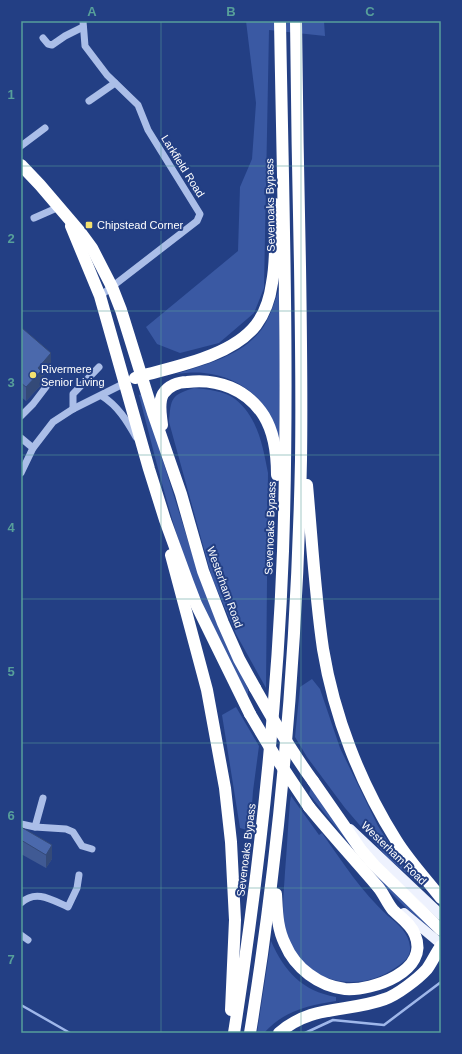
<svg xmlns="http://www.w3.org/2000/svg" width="462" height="1054" viewBox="0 0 462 1054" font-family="Arial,sans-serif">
	<rect width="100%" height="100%" fill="#233f84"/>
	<!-- green -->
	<g fill="#3a59a3">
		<polygon points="246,21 324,21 325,36 269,30 264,288 254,313 219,343 180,353 157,344 146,327 238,251 240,187 252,159 256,103"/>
		<path d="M279 289 280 378 279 438C275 430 272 421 268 412 256 390 229 375 204 373 195 372 185 373 176 374 207 364 245 355 264 326 271 314 275 301 279 289Z"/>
		<path d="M194 388C206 389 225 391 235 399 258 417 263 447 268 473L266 688 236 634 212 578 169 422C171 398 171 395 194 388Z"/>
		<path d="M142 394 199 576 220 631 248 689V696C229 661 209 625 195 587 171 525 156 460 139 395Z"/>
		<polygon points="312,679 320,689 340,748 378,826 403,865 425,889 388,858 345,808 307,757 295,737 300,687"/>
		<polygon points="236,707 259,746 253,791 250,831 240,828 222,715"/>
		<polygon points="311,787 433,928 431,929 405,907 380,882 309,794"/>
		<path d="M291 796 319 835 322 833C343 863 361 891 388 916 398 924 409 933 410 947 411 957 403 963 395 968 355 996 299 981 286 932 281 912 284 891 285 872 287 848 288 825 290 802Z"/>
		<path d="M271 941C284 971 302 991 336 997V1001C309 1005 283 1011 264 1033H257Z"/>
	</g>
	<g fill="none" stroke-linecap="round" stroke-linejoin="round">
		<!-- stream -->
		<g stroke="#9fb7ea" stroke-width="2.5">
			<polyline points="21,1005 70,1033"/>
			<polyline points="305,1033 333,1020 384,1025 441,982"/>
		</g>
		<!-- minor -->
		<g stroke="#abbee8" stroke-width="7">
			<polyline points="83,21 85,46 107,75 138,105 148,130 200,214 197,221 100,296"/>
			<polyline points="43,38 48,44 52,45 65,36 83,27"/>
			<polyline points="89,101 115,83"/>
			<polyline points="21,146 45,128"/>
			<polyline points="34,218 59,207"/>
			<path d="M102 396C118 406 127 421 136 437"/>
			<polyline points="73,409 73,394 99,367"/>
			<polyline points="21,416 33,404 49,383"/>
			<polyline points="21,438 33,448"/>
			<polyline points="21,473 33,448 53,422 73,409 125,383"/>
			<polyline points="21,824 35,827 66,829 73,832 82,846 92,849"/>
			<polyline points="35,827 43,798"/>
			<path d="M21 903C36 889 52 900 68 907L77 888 79 875"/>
			<polyline points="21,935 28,940"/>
		</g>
		<!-- major -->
		<g stroke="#eef2fe" stroke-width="10">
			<polyline points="350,829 441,915"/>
			<polyline points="404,913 441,944"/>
		</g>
		<!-- highway -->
		<g stroke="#fff" stroke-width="12">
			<polyline points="21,165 40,185 81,233 92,248 112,287 121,310 153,413 181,494 203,571 223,623 239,659 255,688"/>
			<polyline points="71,226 100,296 149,469 165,520 188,583 196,604 250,714"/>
			<path d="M135 378 141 376C177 366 232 356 256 325 265 313 270 298 272 283 277 257 275 229 275 204"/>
			<path d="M162 425C161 415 158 403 163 394 168 386 178 382 187 382 217 378 247 389 264 416 275 434 277 455 277 475"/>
			<path d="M307 485C312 540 315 595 323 649 334 716 360 783 396 840 409 861 426 879 441 898"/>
			<polyline points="171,555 207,690 225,788 231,842 235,920 231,1010"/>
			<polyline points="313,781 361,850 374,865 441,930"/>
			<path d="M276 894C277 911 277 928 285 944 295 968 319 986 345 989 373 991 430 971 415 935 411 924 401 918 393 910 387 903 384 894 378 887 355 860 331 834 309 807"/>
			<path d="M234 1033C259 873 277 713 283 551 289 375 283 198 280 21"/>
			<path d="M250 1033C281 843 297 652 301 460 302 395 301 330 300 266 298 184 297 103 296 21"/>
			<path d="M279 1033C312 1004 347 1013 385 999 397 995 418 979 427 969 432 962 436 953 441 946"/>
		</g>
		<!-- highway-bridge -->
		<g stroke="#fff" stroke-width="12">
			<path d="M255 688C273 720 291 751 313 781"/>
			<polyline points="250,714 275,756 309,807"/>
		</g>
	</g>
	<!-- wall -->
	<g fill="#405a94">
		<polygon points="21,330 51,367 41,379 41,385 26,401 21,397"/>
		<polygon points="21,827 52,859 46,868 21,854"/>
	</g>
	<!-- shaded-wall -->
	<g fill="#344a78">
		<polygon points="51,353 51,367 41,379 41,385 26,401 26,387 38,368"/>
		<polygon points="52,845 52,859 46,868 46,855"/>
	</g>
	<!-- building -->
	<g fill="#4b69ac" stroke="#344a78">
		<polygon points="22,328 51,353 38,368 41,371 26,387 21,383 21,330"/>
		<polygon points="21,827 52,845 46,855 21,840"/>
	</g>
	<!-- grid -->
	<path fill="none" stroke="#579f9a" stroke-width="1" stroke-opacity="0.55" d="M161 21V1033M301 21V1033M21 166H441M21 311H441M21 455H441M21 599H441M21 743H441M21 888H441"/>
	<!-- markers -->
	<g fill="#f4e16e" stroke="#233f84" stroke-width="1.5">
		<rect x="85" y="221" width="8" height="8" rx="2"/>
		<circle cx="33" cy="375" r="4"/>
	</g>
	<g text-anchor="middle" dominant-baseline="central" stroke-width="4" stroke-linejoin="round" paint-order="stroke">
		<!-- street labels -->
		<g font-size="11" fill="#fff" stroke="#233f84">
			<text transform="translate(183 166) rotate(58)">Larkfield Road</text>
			<text transform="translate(270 205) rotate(-91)">Sevenoaks Bypass</text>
			<text transform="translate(270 528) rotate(-88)">Sevenoaks Bypass</text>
			<text transform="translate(225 587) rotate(70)">Westerham Road</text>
			<text transform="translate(246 850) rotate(-83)">Sevenoaks Bypass</text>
			<text transform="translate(394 853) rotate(44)">Westerham Road</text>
		</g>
		<!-- poi labels -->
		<g font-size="11" fill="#fff" stroke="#233f84" text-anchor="start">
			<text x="97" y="225">Chipstead Corner</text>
			<text x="41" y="369">Rivermere<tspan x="41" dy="13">Senior Living</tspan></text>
		</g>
	</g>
	<!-- border -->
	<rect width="462" height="1054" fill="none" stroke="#233f84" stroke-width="44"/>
	<rect x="22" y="22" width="418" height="1010" fill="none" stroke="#579f9a" stroke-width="1.5"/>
	<g font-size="13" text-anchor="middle" font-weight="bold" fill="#579f9a">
		<text x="92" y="16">A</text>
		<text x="231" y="16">B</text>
		<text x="370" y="16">C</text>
		<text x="11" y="99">1</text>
		<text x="11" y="243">2</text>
		<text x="11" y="387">3</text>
		<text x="11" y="532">4</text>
		<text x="11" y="676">5</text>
		<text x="11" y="820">6</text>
		<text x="11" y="964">7</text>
	</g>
</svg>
